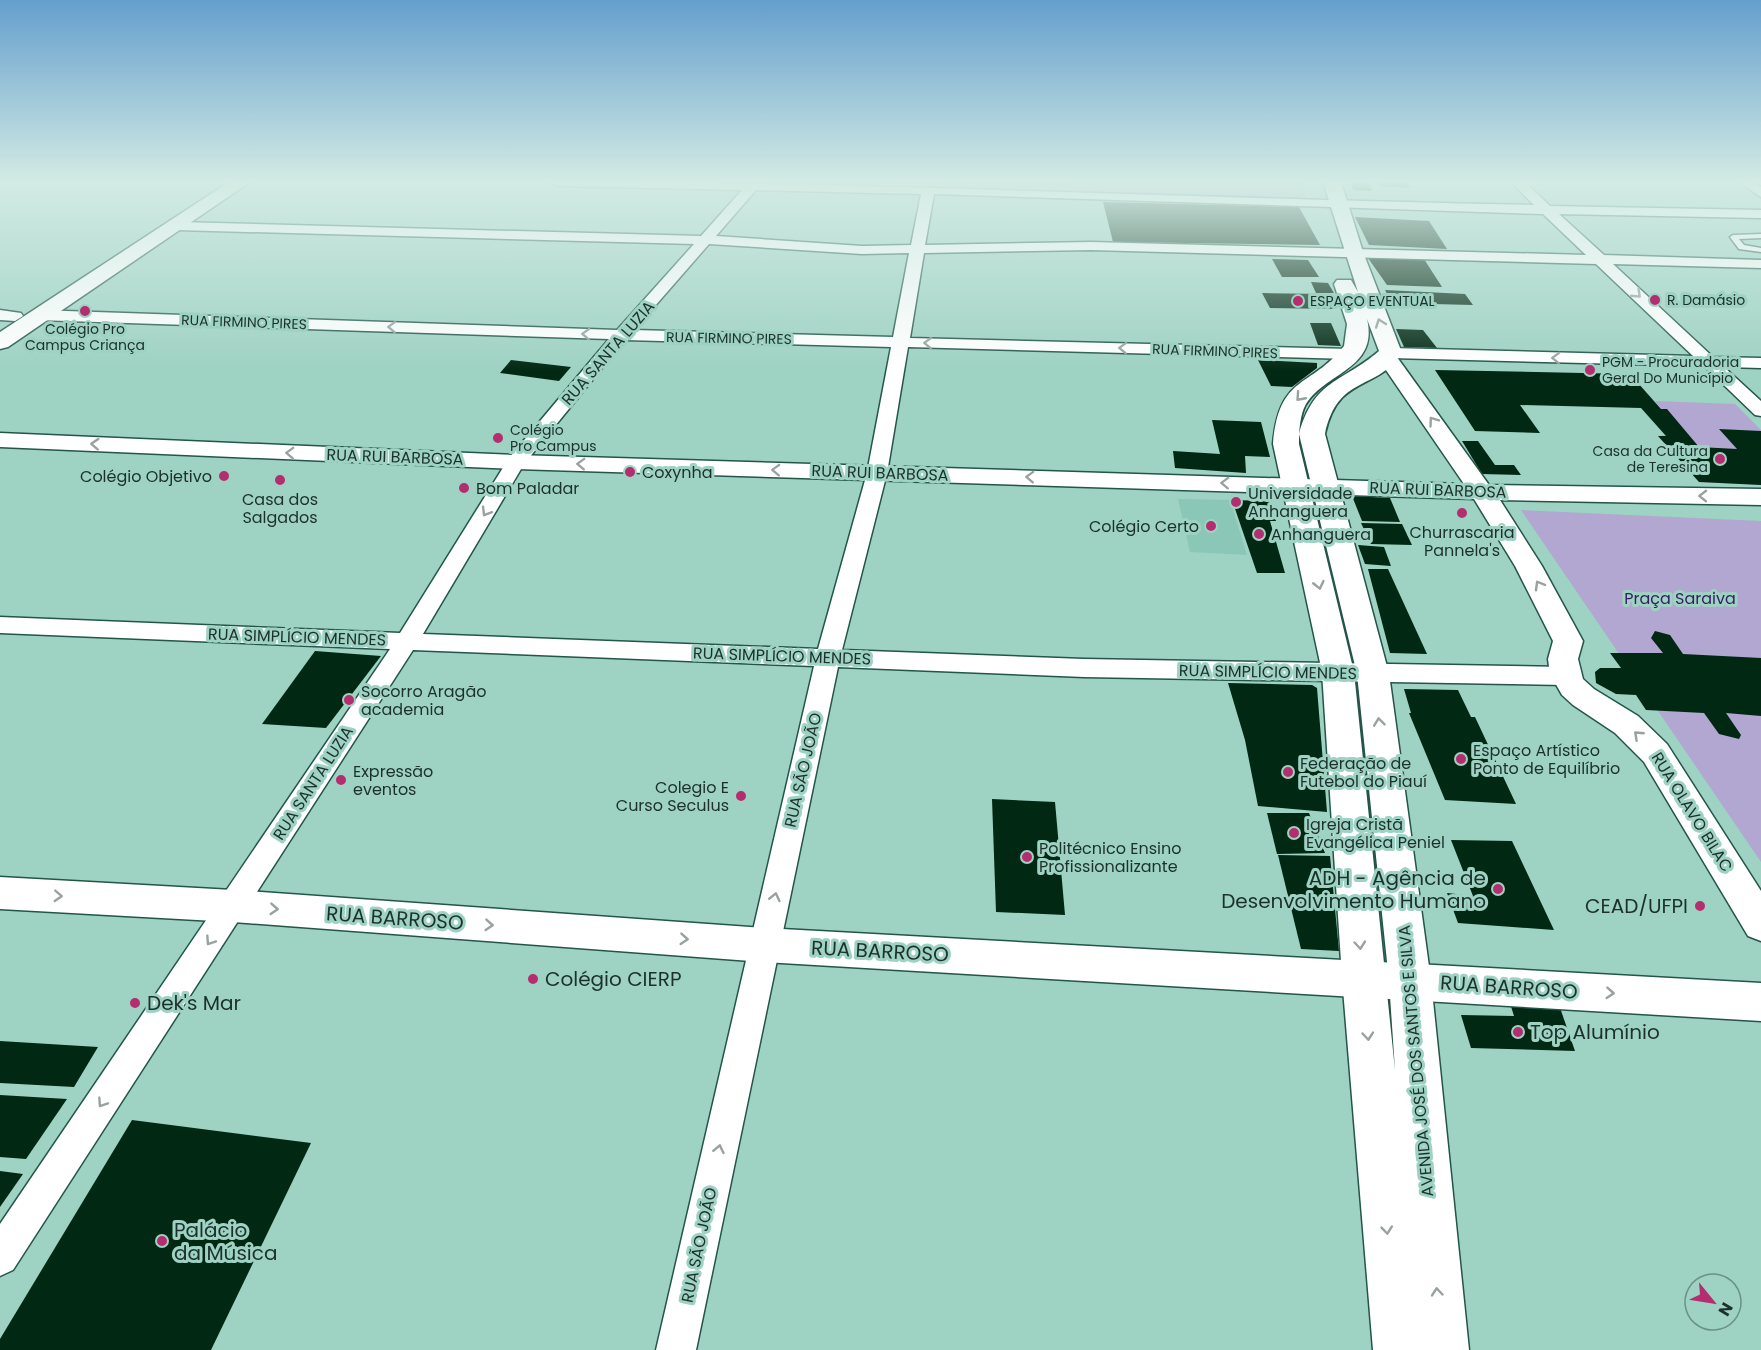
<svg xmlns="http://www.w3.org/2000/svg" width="1761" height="1350" viewBox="0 0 1761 1350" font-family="Poppins,sans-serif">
	<rect width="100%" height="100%" fill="#9ed2c3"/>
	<!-- built -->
	<polygon fill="#8ac7b6" points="1178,499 1230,500 1247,555 1190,552"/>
	<!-- green -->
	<g fill="#b1a7d0">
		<polygon points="766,182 1302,182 1307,200"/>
		<polygon points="1655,401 1735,404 1761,430 1761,485 1699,482 1658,436 1666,435 1661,408"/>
		<polygon points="1521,510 1761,521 1761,862"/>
	</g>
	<!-- building -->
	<g fill="#012813">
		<polygon points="1351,182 1369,182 1372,191 1353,190"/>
		<polygon points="1378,182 1406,182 1410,188 1380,186"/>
		<polygon points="1103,202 1299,207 1320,245 1113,242"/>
		<polygon points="1355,217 1429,221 1447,249 1369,245"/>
		<polygon points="1368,258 1424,259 1442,287 1387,285"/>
		<polygon points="1272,259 1308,260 1319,277 1282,277"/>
		<polygon points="1311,282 1328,283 1334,293 1316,293"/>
		<polygon points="1385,290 1465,294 1473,305 1392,303"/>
		<polygon points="1262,293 1325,294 1334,309 1270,308"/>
		<polygon points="1310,323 1331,323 1341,346 1318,345"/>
		<polygon points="1396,329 1423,330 1437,348 1404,347"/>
		<polygon points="511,360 571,367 559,381 500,373"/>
		<polygon points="1258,360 1317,363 1317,368 1292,387 1271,386"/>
		<polygon points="1435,370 1630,374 1661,409 1667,409 1699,447 1737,449 1719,429 1761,431 1761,485 1699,482 1658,436 1666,436 1641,408 1520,405 1540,433 1475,431"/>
		<polygon points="1212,420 1261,422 1270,457 1245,456 1246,473 1175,468 1173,451 1220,454"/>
		<polygon points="1462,441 1478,441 1495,465 1514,465 1521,475 1482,474"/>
		<polygon points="1352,496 1390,498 1400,522 1362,521"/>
		<polygon points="1232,500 1270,501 1276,521 1270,521 1285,573 1257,573"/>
		<polygon points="1361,523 1402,524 1412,545 1371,544"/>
		<polygon points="1358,545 1384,547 1391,566 1365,564"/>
		<polygon points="1368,569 1388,569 1427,654 1390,653"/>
		<polygon points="1655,631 1670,635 1683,654 1761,658 1761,716 1726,713 1741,735 1739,739 1719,734 1704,713 1646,710 1636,695 1616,694 1596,683 1595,672 1600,668 1621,668 1610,653 1663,653 1651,638"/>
		<polygon points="315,651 381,656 326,728 262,724"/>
		<polygon points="1228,683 1312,685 1317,688 1327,812 1258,806 1245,740"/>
		<polygon points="1404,689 1458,690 1471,717 1475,717 1516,804 1445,800 1409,713 1411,713"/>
		<polygon points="992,799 1055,802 1065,915 996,912"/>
		<polygon points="1267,813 1309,813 1325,853 1277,854"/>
		<polygon points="1451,840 1512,841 1554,930 1458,923 1447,893 1473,896"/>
		<polygon points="1278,855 1330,856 1339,951 1301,949"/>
		<polygon points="1509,1000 1558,1002 1575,1051 1471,1048 1461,1015 1514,1016"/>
		<polygon points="0,1041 98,1047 74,1087 0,1083"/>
		<polygon points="0,1095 67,1099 26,1159 0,1157"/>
		<polygon points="132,1120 311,1143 211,1350 0,1350 0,1339"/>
		<polygon points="0,1171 23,1174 0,1207"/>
	</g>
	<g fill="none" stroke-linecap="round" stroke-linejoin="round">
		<!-- service casing -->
		<g stroke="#235549" stroke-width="3">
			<polygon id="service" points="1761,234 1761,238 1739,239 1744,245 1761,248 1761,252 1739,249 1730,237 1733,235"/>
		</g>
		<!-- minor casing -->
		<g stroke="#235549" stroke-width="3">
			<g id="minor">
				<path d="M551 182C878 182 1206 199 1534 205L1511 182H1525L1550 206 1761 210V218L1559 214 1604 255 1761 260V268L1613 264 1713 357 1761 358V368L1724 367 1761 401V416L1755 415 1704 366 1391 358 1383 353 1391 348 1693 356 1596 264 1091 250 924 253 910 338 1350 349 1358 354 1350 359 908 347 887 473 842 650 1084 659 1565 667 1573 670 1577 676 1573 682 1565 685 1084 677 838 667 696 1350H656L814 666 413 650 13 1270 0 1276V1224L390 649 0 633V617L400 633 509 458 609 339 37 320 29 315 37 310 617 330 694 244 177 230 170 226 177 222 701 236 742 190 557 186ZM756 190 921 194 911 245 862 246 716 236ZM934 194 1543 214 1586 255 1091 242 925 245ZM709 244 862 254 909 253 893 337 634 330ZM625 340 891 347 867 473 818 649 423 634 524 464Z"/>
				<polygon points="1739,182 1754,182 1761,187 1761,197"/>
				<polygon points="0,310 21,313 23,316 15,321 0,320"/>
			</g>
		</g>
		<!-- tertiary casing -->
		<g stroke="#235549" stroke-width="3">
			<g id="tertiary">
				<polygon points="1387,351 1394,353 1489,485 1761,489 1761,505 1500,500 1542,566 1583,641 1578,659 1583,679 1594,689 1638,716 1667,744 1761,891 1761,941 1748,936 1644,762 1615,733 1573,705 1562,695 1550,674 1548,659 1553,641 1515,566 1474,499 516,469 0,447 0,433 516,455 1464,484 1377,357 1380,353"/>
				<polygon points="0,877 233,890 764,928 1761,983 1761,1021 764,962 233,922 0,909"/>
			</g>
		</g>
		<!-- secondary casing -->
		<g stroke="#235549" stroke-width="3">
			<path id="secondary" d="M1323 182H1341L1363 252 1402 353C1376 392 1338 374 1325 434L1389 674 1431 981 1469 1350H1373L1342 977 1322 672 1273 444C1279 374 1310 389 1344 346L1347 324 1334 284 1337 280H1351L1358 292ZM1367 319 1379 351C1342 383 1314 379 1299 434 1300 424 1301 414 1305 406 1324 372 1379 370 1367 319ZM1299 434 1357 674 1389 981 1395 1070 1354 672 1299 444Z"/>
		</g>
		<!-- primary casing -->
		<g stroke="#235549" stroke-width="3">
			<polygon id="primary" points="229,182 250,182 8,347 0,349 0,332"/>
		</g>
		<!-- service -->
		<use href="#service" fill="#fff" fill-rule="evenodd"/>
		<!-- minor -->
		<use href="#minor" fill="#fff" fill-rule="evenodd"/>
		<!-- tertiary -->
		<use href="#tertiary" fill="#fff" fill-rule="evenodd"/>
		<!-- secondary -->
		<use href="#secondary" fill="#fff" fill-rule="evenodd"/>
		<!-- primary -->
		<use href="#primary" fill="#fff" fill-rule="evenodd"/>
	</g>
	<!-- one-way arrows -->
	<defs><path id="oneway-chevron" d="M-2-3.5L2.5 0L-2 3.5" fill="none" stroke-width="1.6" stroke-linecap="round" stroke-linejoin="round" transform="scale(1.5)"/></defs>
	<g stroke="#99a2a0">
		<use href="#oneway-chevron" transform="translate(1637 294) rotate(44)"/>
		<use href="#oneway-chevron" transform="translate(1380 323) rotate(-110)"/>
		<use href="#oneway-chevron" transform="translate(392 327) rotate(-178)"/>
		<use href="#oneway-chevron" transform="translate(586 334) rotate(-178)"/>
		<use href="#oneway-chevron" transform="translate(928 343) rotate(-178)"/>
		<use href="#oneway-chevron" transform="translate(1123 348) rotate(-178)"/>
		<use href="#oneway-chevron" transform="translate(1556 358) rotate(-178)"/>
		<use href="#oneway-chevron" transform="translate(1300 397) rotate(132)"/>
		<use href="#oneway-chevron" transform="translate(1433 421) rotate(-126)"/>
		<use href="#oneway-chevron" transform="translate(95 444) rotate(-177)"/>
		<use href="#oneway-chevron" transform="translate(290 453) rotate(-178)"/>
		<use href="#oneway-chevron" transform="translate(581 464) rotate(-178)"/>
		<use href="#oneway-chevron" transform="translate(776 470) rotate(-178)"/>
		<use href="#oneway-chevron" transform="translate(1030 477) rotate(-178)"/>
		<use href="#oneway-chevron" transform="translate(1225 483) rotate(-178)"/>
		<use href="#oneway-chevron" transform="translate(1703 496) rotate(-179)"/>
		<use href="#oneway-chevron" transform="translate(486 512) rotate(121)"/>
		<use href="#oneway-chevron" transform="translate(1319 585) rotate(77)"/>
		<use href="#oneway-chevron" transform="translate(1539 585) rotate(-120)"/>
		<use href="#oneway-chevron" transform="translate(1379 722) rotate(-97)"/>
		<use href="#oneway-chevron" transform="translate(1638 735) rotate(-137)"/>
		<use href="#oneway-chevron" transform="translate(58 896) rotate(3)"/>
		<use href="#oneway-chevron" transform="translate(775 897) rotate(-77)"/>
		<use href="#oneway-chevron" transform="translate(274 909) rotate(4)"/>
		<use href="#oneway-chevron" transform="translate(489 925) rotate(4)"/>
		<use href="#oneway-chevron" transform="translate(684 939) rotate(4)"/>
		<use href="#oneway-chevron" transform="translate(210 941) rotate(124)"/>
		<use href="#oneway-chevron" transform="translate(1360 945) rotate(85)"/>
		<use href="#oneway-chevron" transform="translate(1610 993) rotate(4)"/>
		<use href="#oneway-chevron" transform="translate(1368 1036) rotate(85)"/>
		<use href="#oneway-chevron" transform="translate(102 1103) rotate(124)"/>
		<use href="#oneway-chevron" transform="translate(719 1149) rotate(-78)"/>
		<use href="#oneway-chevron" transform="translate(1387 1230) rotate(84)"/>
		<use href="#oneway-chevron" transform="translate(1437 1292) rotate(-95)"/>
	</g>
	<!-- sky -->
	<linearGradient id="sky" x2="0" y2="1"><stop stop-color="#659fcd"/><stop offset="0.49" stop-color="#d3ebe4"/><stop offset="1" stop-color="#d3ebe4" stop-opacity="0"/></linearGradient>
	<rect width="1761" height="371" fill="url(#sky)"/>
	<!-- markers -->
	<g fill="#b42d6f" stroke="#9ed2c3" stroke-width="2">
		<circle cx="1655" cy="300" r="6"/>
		<circle cx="1298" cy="301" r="6"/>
		<circle cx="85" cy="311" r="6"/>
		<circle cx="1590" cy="370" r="6"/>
		<circle cx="498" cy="438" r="6"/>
		<circle cx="1720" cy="459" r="6"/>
		<circle cx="630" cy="472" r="6"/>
		<circle cx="224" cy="476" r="6"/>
		<circle cx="280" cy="480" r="6"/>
		<circle cx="464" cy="488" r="6"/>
		<circle cx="1236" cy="502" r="6"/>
		<circle cx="1462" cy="513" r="6"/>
		<circle cx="1211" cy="526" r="6"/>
		<circle cx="1259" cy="534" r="6"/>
		<circle cx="349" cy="700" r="6"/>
		<circle cx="1461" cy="759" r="6"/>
		<circle cx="1288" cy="772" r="6"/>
		<circle cx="341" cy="780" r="6"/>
		<circle cx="741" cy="796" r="6"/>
		<circle cx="1294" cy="833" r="6"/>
		<circle cx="1027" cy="857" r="6"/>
		<circle cx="1498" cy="889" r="6"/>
		<circle cx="1700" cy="906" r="6"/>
		<circle cx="533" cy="979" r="6"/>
		<circle cx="135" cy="1003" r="6"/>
		<circle cx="1518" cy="1032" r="6"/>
		<circle cx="162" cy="1241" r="6"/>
	</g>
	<g text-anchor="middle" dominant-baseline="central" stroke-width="6" stroke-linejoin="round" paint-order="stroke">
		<!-- far-poi labels -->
		<g font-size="14" fill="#1c312b" stroke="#9ed2c3" text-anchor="start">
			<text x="1667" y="300">R. Damásio</text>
			<text x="1310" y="301">ESPAÇO EVENTUAL</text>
			<text x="85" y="329" text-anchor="middle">Colégio Pro<tspan x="85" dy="16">Campus Criança</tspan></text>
			<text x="1602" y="362">PGM - Procuradoria<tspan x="1602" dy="16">Geral Do Município</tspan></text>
			<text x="510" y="430">Colégio<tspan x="510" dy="16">Pro Campus</tspan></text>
			<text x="1708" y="451" text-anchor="end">Casa da Cultura<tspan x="1708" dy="16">de Teresina</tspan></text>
		</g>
		<!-- far-street labels -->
		<g font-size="14" fill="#1c312b" stroke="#9ed2c3">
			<text transform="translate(244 322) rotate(2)">RUA FIRMINO PIRES</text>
			<text transform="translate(729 338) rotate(1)">RUA FIRMINO PIRES</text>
			<text transform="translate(1215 351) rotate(2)">RUA FIRMINO PIRES</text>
		</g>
		<!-- street labels -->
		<g font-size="16" fill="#1c312b" stroke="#9ed2c3">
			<text transform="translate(608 353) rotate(-49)">RUA SANTA LUZIA</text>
			<text transform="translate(395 457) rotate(2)">RUA RUI BARBOSA</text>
			<text transform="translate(880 473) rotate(2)">RUA RUI BARBOSA</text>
			<text transform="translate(1438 490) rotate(2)">RUA RUI BARBOSA</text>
			<text transform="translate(297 637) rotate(2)">RUA SIMPLÍCIO MENDES</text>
			<text transform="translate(782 656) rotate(2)">RUA SIMPLÍCIO MENDES</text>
			<text transform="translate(1268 672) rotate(1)">RUA SIMPLÍCIO MENDES</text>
			<text transform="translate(803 770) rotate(-77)">RUA SÃO JOÃO</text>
			<text transform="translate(313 783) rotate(-57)">RUA SANTA LUZIA</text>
			<text transform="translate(1692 812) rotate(58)">RUA OLAVO BILAC</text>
			<text transform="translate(1416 1061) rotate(-95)">AVENIDA JOSÉ DOS SANTOS E SILVA</text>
			<text transform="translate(699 1245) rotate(-78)">RUA SÃO JOÃO</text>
		</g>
		<!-- poi labels -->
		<g font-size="16" fill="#1c312b" stroke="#9ed2c3" text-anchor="start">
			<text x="642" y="472">Coxynha</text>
			<text x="212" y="476" text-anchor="end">Colégio Objetivo</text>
			<text x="476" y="488">Bom Paladar</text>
			<text x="1248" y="493">Universidade<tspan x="1248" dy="18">Anhanguera</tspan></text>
			<text x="280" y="499" text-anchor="middle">Casa dos<tspan x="280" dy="18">Salgados</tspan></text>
			<text x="1199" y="526" text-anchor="end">Colégio Certo</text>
			<text x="1462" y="532" text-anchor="middle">Churrascaria<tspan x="1462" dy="18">Pannela's</tspan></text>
			<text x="1271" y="534">Anhanguera</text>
			<text x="361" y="691">Socorro Aragão<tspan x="361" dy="18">academia</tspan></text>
			<text x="1473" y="750">Espaço Artístico<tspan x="1473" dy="18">Ponto de Equilíbrio</tspan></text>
			<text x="1300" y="763">Federação de<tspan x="1300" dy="18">Futebol do Piauí</tspan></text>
			<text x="353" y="771">Expressão<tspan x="353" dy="18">eventos</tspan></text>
			<text x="729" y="787" text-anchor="end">Colegio E<tspan x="729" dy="18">Curso Seculus</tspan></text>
			<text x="1306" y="824">Igreja Cristã<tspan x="1306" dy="18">Evangélica Peniel</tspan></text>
			<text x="1039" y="848">Politécnico Ensino<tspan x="1039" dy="18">Profissionalizante</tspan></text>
		</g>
		<!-- park labels -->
		<g font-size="16" fill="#361c61" stroke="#9ed2c3">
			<text x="1680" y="598">Praça Saraiva</text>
		</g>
		<!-- near-poi labels -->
		<g font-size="20" fill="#1c312b" stroke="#9ed2c3" text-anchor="start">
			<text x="1486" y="878" text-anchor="end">ADH - Agência de<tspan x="1486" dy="23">Desenvolvimento Humano</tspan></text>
			<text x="1688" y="906" text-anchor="end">CEAD/UFPI</text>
			<text x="545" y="979">Colégio CIERP</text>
			<text x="147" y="1003">Dek's Mar</text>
			<text x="1530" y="1032">Top Alumínio</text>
			<text x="174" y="1230">Palácio<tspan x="174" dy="23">da Música</tspan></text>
		</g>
		<!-- near-street labels -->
		<g font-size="20" fill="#1c312b" stroke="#9ed2c3">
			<text transform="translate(395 918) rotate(4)">RUA BARROSO</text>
			<text transform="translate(880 951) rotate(3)">RUA BARROSO</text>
			<text transform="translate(1509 987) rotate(4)">RUA BARROSO</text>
		</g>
	</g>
	<!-- north arrow -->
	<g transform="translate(1713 1302) rotate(120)"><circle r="28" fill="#9ed2c3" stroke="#6a9286" stroke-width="1.5"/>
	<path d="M0-4.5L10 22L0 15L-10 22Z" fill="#b42d6f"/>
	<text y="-9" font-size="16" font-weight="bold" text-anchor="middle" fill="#1c312b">N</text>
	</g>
</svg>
